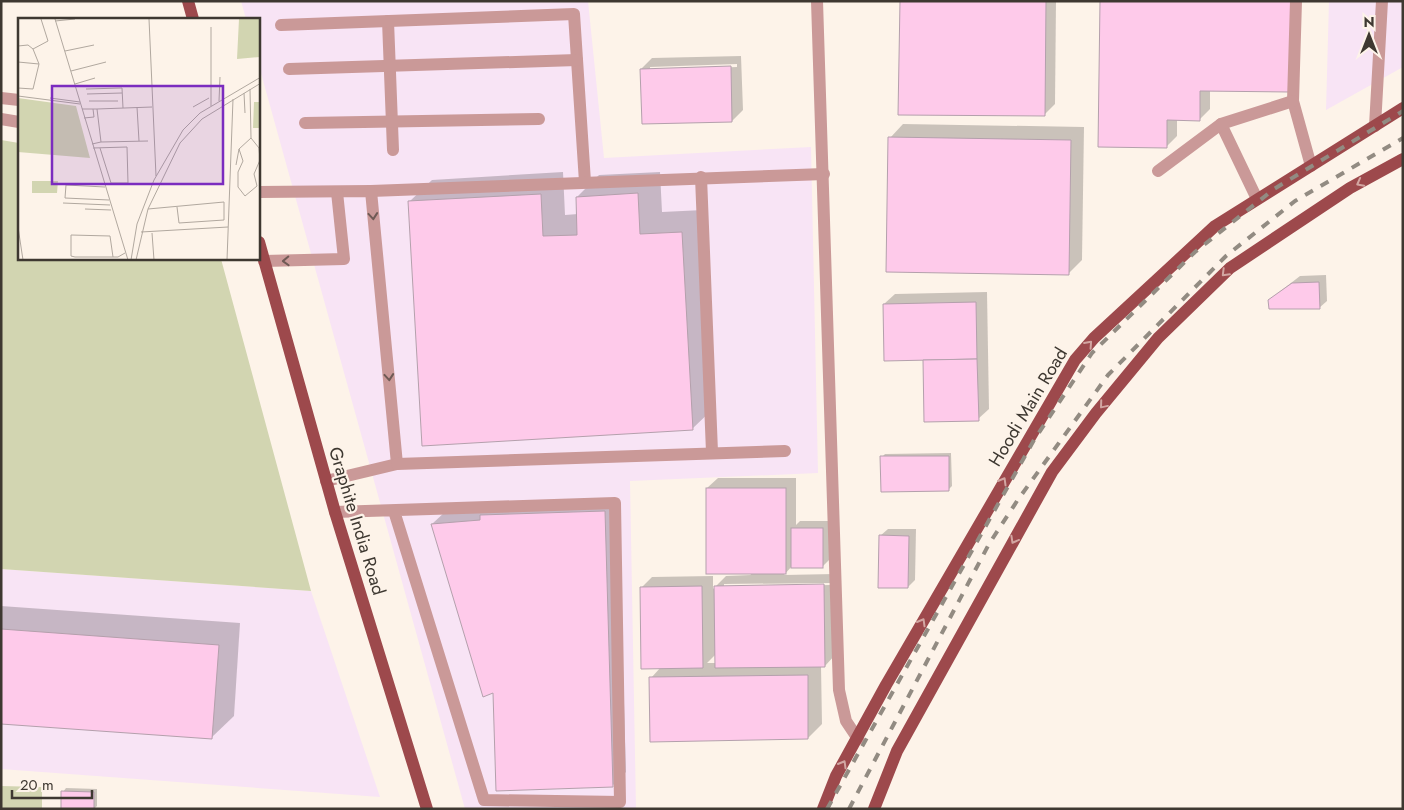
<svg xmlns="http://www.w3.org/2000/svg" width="1404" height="810" viewBox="0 0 1404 810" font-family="Jost,sans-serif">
	<rect width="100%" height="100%" fill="#fdf3e9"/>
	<!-- commercial -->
	<g fill="#f8e4f5">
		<polygon points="241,1 588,1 604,158 811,147 818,473 630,481 636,809 465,809 259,66 259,19 246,19"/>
		<polygon points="1329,1 1403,1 1403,67 1326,110"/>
		<polygon points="1,569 311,591 380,797 1,769"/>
	</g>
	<!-- green -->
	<g fill="#d2d5b1">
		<polygon points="1,140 19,143 19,259 221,259 311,591 1,569"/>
		<polygon points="1,786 42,787 42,809 1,809"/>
	</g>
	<!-- shadow -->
	<g fill="#0003" fill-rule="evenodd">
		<polygon points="901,1 1056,1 1055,104 1044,115"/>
		<polygon points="1101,1 1210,90 1210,109 1199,120 1177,119 1177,136 1166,147"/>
		<path d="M741 56 743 110 732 121 641 69 652 58ZM737 64V67L650 70V67Z"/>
		<polygon points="903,124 1084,127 1082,260 1068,274 890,138"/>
		<polygon points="563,172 565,215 578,214 577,197 599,175 660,172 662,212 703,210 715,407 692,429 409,202 432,180"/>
		<polygon points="1326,275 1327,301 1319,308 1269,300 1300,276"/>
		<polygon points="987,292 989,409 978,419 924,359 884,304 895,294"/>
		<polygon points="951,453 952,486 949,489 882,457 885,454"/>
		<path d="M718 478H796V525L800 521H830V559L823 566H792L784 575 834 574 835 655 825 666H821L822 724 808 738 651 678 661 667 641 588 652 577 713 576V589L726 576 751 575 707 488ZM830 583V585L724 587V584ZM716 654V663H707Z"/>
		<polygon points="618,498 626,772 612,786 494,691 432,524 446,511"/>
		<polygon points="888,529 916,529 915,580 908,587 880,536"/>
		<polygon points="1,606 240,623 234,716 211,738 1,723"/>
		<polygon points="66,788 97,789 97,806 94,809 62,809 63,792"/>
	</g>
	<!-- building -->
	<g fill="#fecaea" stroke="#b4a0ac">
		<polygon points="900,1 1046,1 1045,116 898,115"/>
		<polygon points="1100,1 1291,1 1290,92 1200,91 1200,121 1167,120 1167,148 1098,147"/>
		<polygon points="731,66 732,122 642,124 640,69"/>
		<polygon points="888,137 1071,140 1069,275 886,272"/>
		<polygon points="638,193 640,234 682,232 693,430 422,446 408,201 541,194 543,236 577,235 576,197"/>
		<polygon points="1319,282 1320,309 1269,309 1268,300 1292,283"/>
		<polygon points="976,302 977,359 884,361 883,304"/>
		<polygon points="977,359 979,421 924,422 923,360"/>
		<polygon points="880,456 949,456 949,491 881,492"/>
		<rect x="706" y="488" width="80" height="86"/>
		<polygon points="605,511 613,787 496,791 493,693 483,697 431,524 480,520 480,515"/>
		<rect x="791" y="528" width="32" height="40"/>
		<polygon points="879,535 909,536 908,588 878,588"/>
		<polygon points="824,584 825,667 715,668 714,586"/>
		<polygon points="702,586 703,668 641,669 640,587"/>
		<polygon points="1,629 219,645 212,739 1,724"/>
		<polygon points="808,675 808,739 650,742 649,677"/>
		<polygon points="61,791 94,792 94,809 61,809"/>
	</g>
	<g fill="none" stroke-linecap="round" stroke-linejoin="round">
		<!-- minor -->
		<g stroke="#ca9998" stroke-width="12">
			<polyline points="817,1 839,690 846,721 858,739"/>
			<polyline points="1296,1 1293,101 1311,166"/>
			<polyline points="388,21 393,150"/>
			<polyline points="281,25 574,14 585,182"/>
			<polyline points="289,69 577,60"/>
			<polyline points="1,98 19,100"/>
			<polyline points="1,119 19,122"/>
			<polyline points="305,123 539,119"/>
			<polyline points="1221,124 1257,199"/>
			<polyline points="1375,126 1382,1"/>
			<polyline points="1158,171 1221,124 1293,101"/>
			<polyline points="701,177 712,452"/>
			<polyline points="371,191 824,174"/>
			<polyline points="259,192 371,191 397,464 326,481"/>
			<polyline points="264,261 344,259 337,192"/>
			<polyline points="397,464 785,451"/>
			<polyline points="335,512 615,503 620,802 484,800 394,511"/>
		</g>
		<!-- major -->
		<g stroke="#9d494c" stroke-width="12">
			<polyline points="188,1 193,19"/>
			<polyline points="259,242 335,512 427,809"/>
			<polyline points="823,809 836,776 886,685 1075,360 1094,338 1215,226 1403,108"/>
			<polyline points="874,809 897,751 1052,472 1096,413 1158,338 1230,268 1350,188 1403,159"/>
		</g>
		<!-- rail -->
		<g stroke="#928b82" stroke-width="4" stroke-dasharray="9 9" stroke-linecap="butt">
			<polyline points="827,809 1034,440 1092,353 1195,252 1274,189 1403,111"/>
			<polyline points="849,809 989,544 1017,501 1108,375 1226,256 1295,201 1403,138"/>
		</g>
	</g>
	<!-- one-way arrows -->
	<defs><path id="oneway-chevron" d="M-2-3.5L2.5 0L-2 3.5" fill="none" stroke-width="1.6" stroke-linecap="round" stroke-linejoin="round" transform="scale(1.25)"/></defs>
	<g stroke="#d2a6a2">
		<use href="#oneway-chevron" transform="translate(1360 183) rotate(152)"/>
		<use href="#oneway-chevron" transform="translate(1225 273) rotate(135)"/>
		<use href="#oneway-chevron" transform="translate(1089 344) rotate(-48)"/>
		<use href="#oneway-chevron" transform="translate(1103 405) rotate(130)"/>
		<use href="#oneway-chevron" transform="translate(1003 481) rotate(-60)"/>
		<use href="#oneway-chevron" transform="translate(1014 540) rotate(119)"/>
		<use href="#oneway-chevron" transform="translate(922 622) rotate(-60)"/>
		<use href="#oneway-chevron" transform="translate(843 764) rotate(-60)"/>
	</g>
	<g stroke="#6f5a55">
		<use href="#oneway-chevron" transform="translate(373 216) rotate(85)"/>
		<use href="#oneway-chevron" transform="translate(286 261) rotate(178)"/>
		<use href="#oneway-chevron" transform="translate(389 377) rotate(85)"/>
	</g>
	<g text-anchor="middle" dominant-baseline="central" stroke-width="4.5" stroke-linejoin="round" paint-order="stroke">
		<!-- street labels -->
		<g font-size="18" fill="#3e3831" stroke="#fdf3e9">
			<text transform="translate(1028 407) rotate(-59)">Hoodi Main Road</text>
			<text transform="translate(357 521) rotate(73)">Graphite India Road</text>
		</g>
	</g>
	<!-- overview -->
	<g transform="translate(18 18)">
		<rect width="242" height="242" fill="#fdf3e9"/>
		<path d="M221 1H242V39L219 41ZM0 80 58 88 72 140 0 134ZM236 84H241V110H235ZM14 163H40L39 175H14Z" fill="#d2d5b1"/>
		<path fill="none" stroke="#b1a89f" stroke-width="1" d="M37 1 110 242M131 1 138 158M37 3 57 1M0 28 10 27 15 31 21 46 15 71 0 70M15 31 30 23 23 1M47 33 76 27M0 44 21 46M53 53 88 44M57 66 77 60M68 71 104 70 105 90M232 71 233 120 241 130 242 142 236 156 239 168 227 178 220 169V154L225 143 221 131 233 120M226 75 227 95M69 76 104 75M0 78 62 86M32 80 62 84M71 83H100M201 83 202 59M193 88V9M119 89 121 123M175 89 191 80M64 91H79L83 124 74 126M79 91 134 89M66 100 76 99 75 91M83 124 130 123M75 130 109 129 110 165H93L82 130M218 147 221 131M87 169 48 167 47 180 91 182M45 185 92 187M67 191 93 192M130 191 206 184V202L161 205 159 189M0 209 5 242M123 214 210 209M134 215 136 242M95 239 92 218 53 217V238L57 239H100L107 235M113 242 119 206 136 162 165 112 182 95 243 59M118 242 130 191 162 125 184 101 243 65M209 242 215 81"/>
		<path fill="#7b2cbf" fill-opacity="0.15" stroke="#7b2cbf" stroke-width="2.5" d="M34 68H205V166H34Z"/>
		<rect width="242" height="242" fill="none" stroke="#3e3831" stroke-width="2.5"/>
	</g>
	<!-- border -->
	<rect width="1404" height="810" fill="none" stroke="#3e3831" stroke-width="5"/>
	<!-- north arrow -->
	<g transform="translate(1369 35)" stroke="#fdf3e9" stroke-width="4" paint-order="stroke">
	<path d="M0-4L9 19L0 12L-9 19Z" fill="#3e3831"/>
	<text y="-8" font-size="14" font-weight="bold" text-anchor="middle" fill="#3e3831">N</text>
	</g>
	<!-- scale -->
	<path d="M12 790v8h80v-8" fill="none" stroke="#3e3831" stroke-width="2.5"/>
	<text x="20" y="790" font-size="15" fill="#3e3831" stroke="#fdf3e9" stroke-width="4" paint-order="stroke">20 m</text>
</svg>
